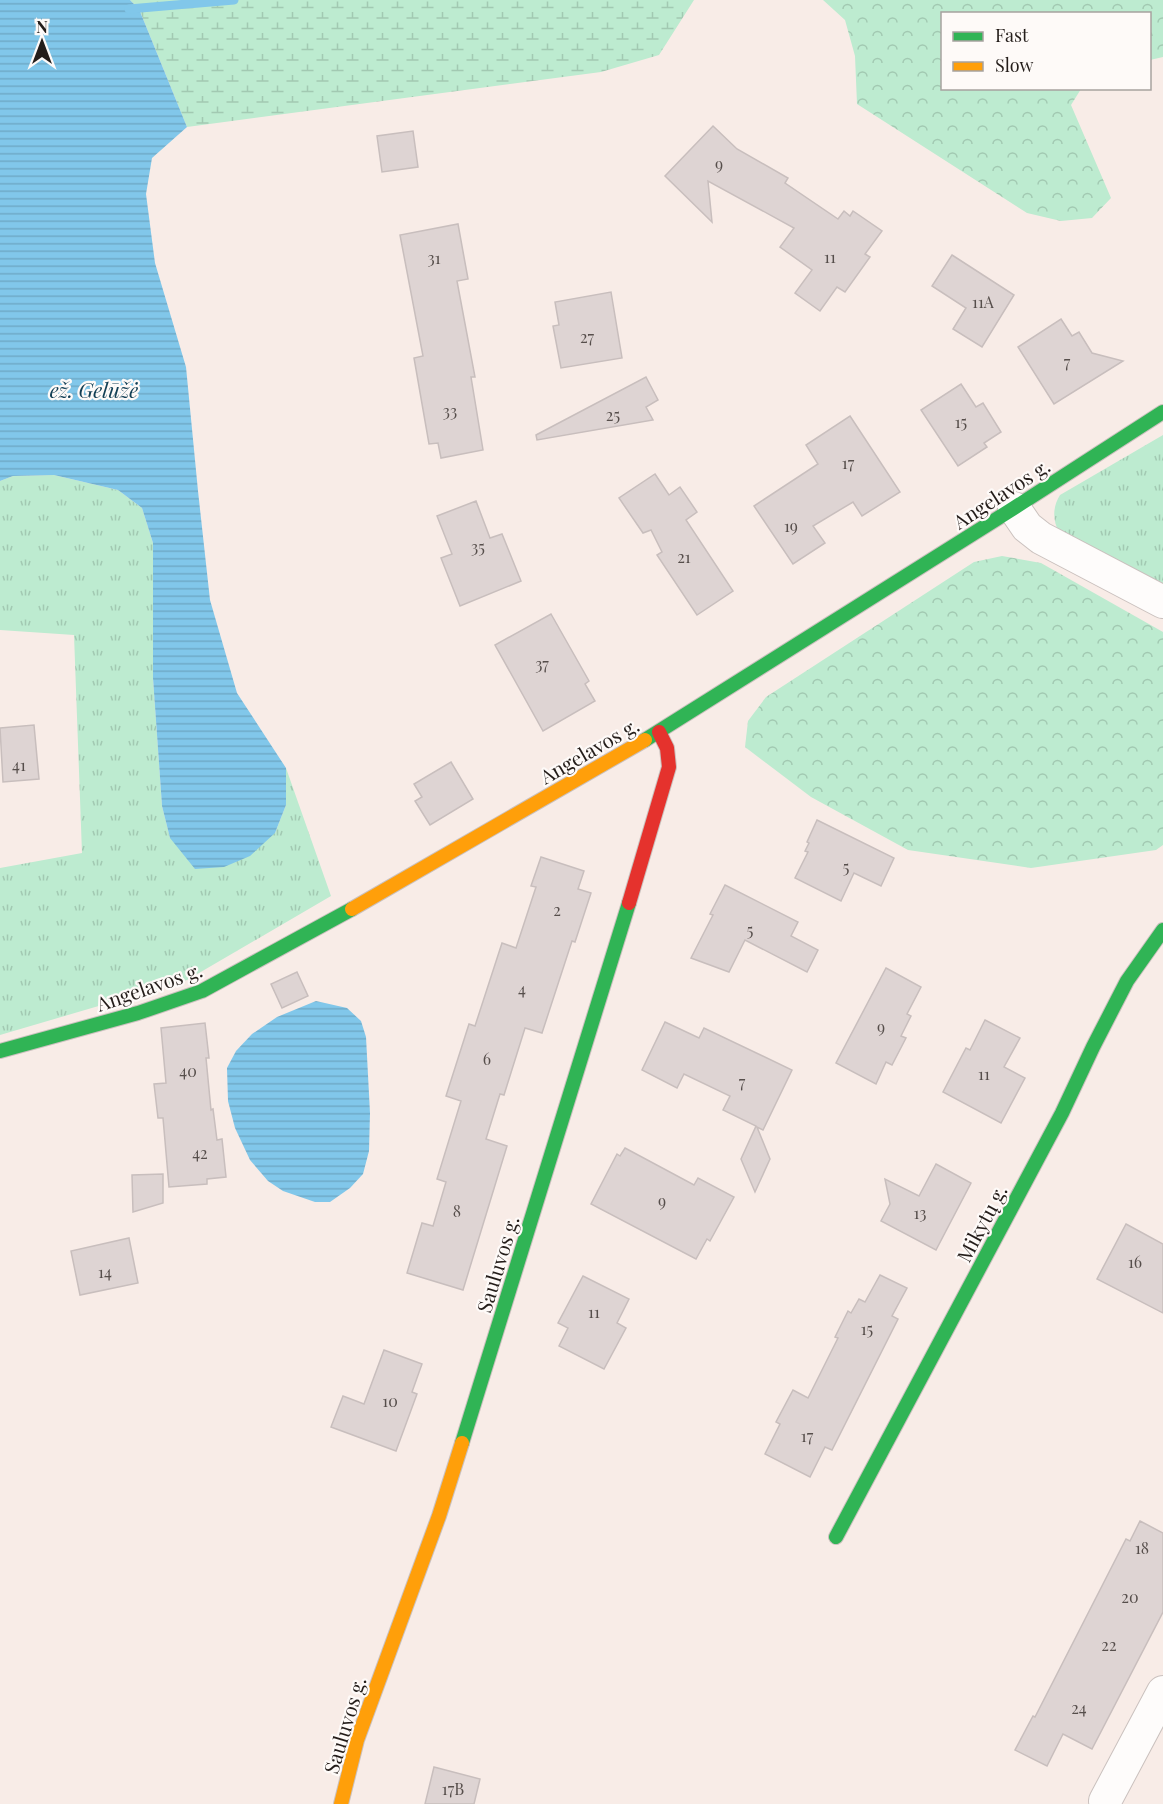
<svg xmlns="http://www.w3.org/2000/svg" width="1163" height="1804" viewBox="0 0 1163 1804" font-family="'Playfair Display',serif">
	<defs>
		<pattern id="grass-tufts" width="24" height="20" patternUnits="userSpaceOnUse" patternTransform="scale(1.5)"><rect width="24" height="20" fill="#bdebd0"/><path d="M3 7l-1-3M5 7V3M7 7l1-3M15 17l-1-3M17 17v-4M19 17l1-3" fill="none" stroke="#a2c9b2"/></pattern>
		<pattern id="forest-crowns" width="20" height="18" patternUnits="userSpaceOnUse" patternTransform="scale(1.5)"><rect width="20" height="18" fill="#bdebd0"/><path d="M2 6a3 3 0 1 1 6 0M12 15a3 3 0 1 1 6 0" fill="none" stroke="#a2c9b2"/></pattern>
		<pattern id="wetland-marsh" width="20" height="14" patternUnits="userSpaceOnUse" patternTransform="scale(1.5)"><rect width="20" height="14" fill="#bdebd0"/><path d="M1 5h8M5 5V1M11 12h8M15 12V8" fill="none" stroke="#a2c9b2"/></pattern>
		<pattern id="water-rules" width="6" height="5" patternUnits="userSpaceOnUse" patternTransform="scale(1.5)"><rect width="6" height="5" fill="#81c7ea"/><path d="M0 2.5h6" fill="none" stroke="#6faac8"/></pattern>
	</defs>
	<rect width="100%" height="100%" fill="#f8ece7"/>
	<!-- grass -->
	<g fill="url(#grass-tufts)">
		<path d="M1163 435V588L1059 533C1053 520 1052 508 1060 495Z"/>
		<polygon points="54,475 118,490 142,508 153,543 153,678 162,806 170,838 275,833 286,805 286,768 331,896 187,980 0,1035 0,868 82,853 74,635 0,630 0,481 13,476"/>
	</g>
	<!-- forest -->
	<g fill="url(#forest-crowns)">
		<polygon points="823,0 1163,0 1163,57 1150,60 1150,14 942,14 942,88 1081,89 1071,105 1111,198 1092,218 1061,221 1027,213 857,104 855,56 845,20"/>
		<polygon points="1002,556 1041,563 1163,632 1163,845 1156,850 1031,868 908,850 811,797 745,747 748,721 766,697 974,562"/>
	</g>
	<!-- wetland -->
	<polygon fill="url(#wetland-marsh)" points="130,0 694,0 659,55 601,72 187,127 139,9"/>
	<!-- water -->
	<g fill="url(#water-rules)">
		<polygon points="0,0 130,0 139,9 187,127 152,158 146,194 155,263 186,367 198,491 210,600 237,693 286,768 286,805 275,833 250,856 224,867 195,869 170,838 162,806 153,678 153,543 142,508 118,490 54,475 13,476 0,481"/>
		<polygon points="316,1001 347,1008 361,1021 366,1037 370,1113 369,1151 363,1174 350,1188 330,1202 315,1202 283,1191 268,1181 250,1160 235,1128 228,1101 227,1068 236,1051 252,1034 277,1017"/>
	</g>
	<g fill="none" stroke-linecap="round" stroke-linejoin="round">
		<!-- stream -->
		<polyline stroke="#81c7ea" stroke-width="9" points="129,9 234,0"/>
	</g>
	<!-- building -->
	<g fill="#ded4d3" stroke="#c8bebd" stroke-width="1.5">
		<polygon points="713,126 737,149 788,178 785,183 838,219 844,211 850,216 853,211 882,231 865,254 870,257 845,292 837,287 820,311 795,293 812,270 780,247 794,228 708,181 712,222 665,176"/>
		<polygon points="413,131 418,167 382,172 377,136"/>
		<polygon points="458,224 468,279 457,281 475,377 471,377 483,450 441,458 438,443 429,444 414,358 423,356 400,235"/>
		<polygon points="952,255 1014,295 982,347 953,329 966,308 932,286"/>
		<polygon points="611,292 622,358 561,368 553,326 559,325 555,302"/>
		<polygon points="1061,319 1072,336 1079,332 1092,353 1123,361 1054,404 1018,347"/>
		<polygon points="646,377 658,400 646,407 653,420 537,440 536,435"/>
		<polygon points="961,384 976,407 983,403 1001,432 984,443 987,447 958,466 921,410"/>
		<polygon points="850,416 900,492 862,516 853,502 813,526 825,543 793,564 754,506 818,464 806,445"/>
		<polygon points="655,474 669,495 680,487 697,512 686,520 733,591 697,615 657,555 662,552 651,530 643,533 619,498"/>
		<polygon points="476,501 490,538 502,534 521,581 460,606 441,558 452,554 437,516"/>
		<polygon points="551,614 589,681 585,684 595,701 543,731 495,645"/>
		<polygon points="34,725 39,779 3,782 0,728"/>
		<polygon points="451,762 473,799 430,825 415,801 422,797 414,784"/>
		<polygon points="817,820 894,858 881,886 854,873 841,901 795,878 808,852 805,851 809,843 807,842"/>
		<polygon points="541,857 584,871 578,889 591,893 575,942 572,941 542,1033 525,1028 504,1095 500,1094 486,1139 507,1146 463,1290 407,1273 422,1223 433,1226 446,1182 437,1179 461,1101 446,1096 469,1024 475,1026 502,943 516,948 536,887 531,886"/>
		<polygon points="725,885 798,922 791,936 818,950 807,972 745,940 729,972 691,958 713,915 710,914"/>
		<polygon points="886,968 921,987 907,1014 911,1016 901,1036 906,1038 892,1065 886,1062 876,1084 836,1063"/>
		<polygon points="297,972 308,996 282,1008 271,984"/>
		<polygon points="985,1020 1020,1038 1004,1067 1025,1078 1001,1123 943,1092 966,1048 970,1050"/>
		<polygon points="665,1022 699,1038 704,1028 792,1070 763,1130 757,1127 770,1159 755,1192 741,1159 756,1126 723,1110 730,1096 684,1074 677,1088 642,1070"/>
		<polygon points="205,1023 209,1058 206,1058 211,1110 213,1109 217,1140 222,1139 226,1177 207,1179 207,1184 169,1187 163,1118 158,1118 154,1084 166,1083 161,1028"/>
		<polygon points="625,1148 694,1185 698,1178 734,1197 710,1241 707,1239 696,1259 591,1204 617,1154 620,1156"/>
		<polygon points="936,1164 971,1183 936,1250 881,1221 890,1204 885,1179 919,1196"/>
		<polygon points="163,1174 163,1203 133,1212 132,1175"/>
		<polygon points="1126,1224 1163,1244 1163,1313 1097,1279"/>
		<polygon points="129,1238 138,1283 80,1295 71,1251"/>
		<polygon points="880,1275 907,1288 892,1316 898,1319 832,1450 825,1447 810,1477 765,1454 780,1424 776,1422 793,1390 808,1398 838,1338 835,1337 848,1311 851,1313 859,1299 865,1302"/>
		<polygon points="583,1276 629,1299 617,1323 626,1328 604,1369 559,1346 568,1328 558,1323"/>
		<polygon points="384,1350 422,1364 412,1392 417,1394 396,1451 331,1427 343,1396 364,1404"/>
		<polygon points="1140,1521 1163,1533 1163,1612 1092,1749 1063,1734 1047,1766 1015,1750 1033,1716 1035,1717 1126,1539 1130,1541"/>
		<polygon points="434,1767 480,1779 474,1804 425,1804"/>
	</g>
	<g fill="none" stroke-linecap="round" stroke-linejoin="round">
		<!-- street casing -->
		<g stroke="#cac1be" stroke-width="34">
			<g id="street">
				<polyline points="1014,508 1027,527 1041,538 1163,602"/>
				<polyline points="1105,1801 1163,1692"/>
			</g>
		</g>
		<!-- fast casing -->
		<g stroke="#cac1be" stroke-width="16">
			<g id="fast">
				<polyline points="645,740 1014,508 1163,412"/>
				<polyline points="0,1051 138,1013 202,991 352,909"/>
				<polyline points="462,1443 629,903"/>
				<polyline points="836,1537 1062,1113 1093,1047 1127,981 1163,930"/>
			</g>
		</g>
		<!-- slow casing -->
		<g stroke="#cac1be" stroke-width="16">
			<g id="slow">
				<polyline points="352,909 645,740"/>
				<polyline points="341,1804 357,1740 439,1516 462,1443"/>
			</g>
		</g>
		<!-- jam casing -->
		<g stroke="#cac1be" stroke-width="16">
			<polyline id="jam" points="629,903 669,767 667,748 659,732"/>
		</g>
		<!-- street -->
		<use href="#street" stroke="#fefcfb" stroke-width="32"/>
		<!-- fast -->
		<use href="#fast" stroke="#30b455" stroke-width="14"/>
		<!-- slow -->
		<use href="#slow" stroke="#ff9f0a" stroke-width="14"/>
		<!-- jam -->
		<use href="#jam" stroke="#e5322d" stroke-width="14"/>
	</g>
	<g text-anchor="middle" dominant-baseline="central" stroke-width="4.5" stroke-linejoin="round" paint-order="stroke">
		<!-- number labels -->
		<g font-size="16" fill="#564e4b">
			<text x="719" y="163">9</text>
			<text x="830" y="256">11</text>
			<text x="434" y="257">31</text>
			<text x="983" y="301">11A</text>
			<text x="587" y="336">27</text>
			<text x="1067" y="361">7</text>
			<text x="450" y="410">33</text>
			<text x="613" y="414">25</text>
			<text x="961" y="421">15</text>
			<text x="848" y="462">17</text>
			<text x="791" y="525">19</text>
			<text x="478" y="546">35</text>
			<text x="684" y="556">21</text>
			<text x="542" y="663">37</text>
			<text x="19" y="764">41</text>
			<text x="846" y="866">5</text>
			<text x="557" y="909">2</text>
			<text x="750" y="929">5</text>
			<text x="522" y="988">4</text>
			<text x="881" y="1026">9</text>
			<text x="487" y="1058">6</text>
			<text x="188" y="1070">40</text>
			<text x="984" y="1073">11</text>
			<text x="742" y="1081">7</text>
			<text x="200" y="1152">42</text>
			<text x="662" y="1200">9</text>
			<text x="457" y="1210">8</text>
			<text x="920" y="1212">13</text>
			<text x="1135" y="1261">16</text>
			<text x="105" y="1271">14</text>
			<text x="594" y="1311">11</text>
			<text x="867" y="1328">15</text>
			<text x="390" y="1400">10</text>
			<text x="807" y="1435">17</text>
			<text x="1142" y="1547">18</text>
			<text x="1130" y="1596">20</text>
			<text x="1109" y="1644">22</text>
			<text x="1079" y="1707">24</text>
			<text x="453" y="1788">17B</text>
		</g>
		<!-- street labels -->
		<g font-size="20" fill="#241d1a" stroke="#fefaf8">
			<text transform="translate(1001 493) rotate(-33)">Angelavos g.</text>
			<text transform="translate(589 750) rotate(-30)">Angelavos g.</text>
			<text transform="translate(149 986) rotate(-19)">Angelavos g.</text>
			<text transform="translate(981 1223) rotate(-62)">Mikytų g.</text>
			<text transform="translate(497 1264) rotate(-73)">Sauluvos g.</text>
			<text transform="translate(344 1725) rotate(-73)">Sauluvos g.</text>
		</g>
		<!-- water labels -->
		<g font-size="21" font-style="italic" fill="#113e54" stroke="#fefaf8">
			<text x="94" y="389">ež. Gelūžė</text>
		</g>
	</g>
	<!-- legend -->
	<rect x="941" y="12" width="210" height="78" fill="#fefaf8" stroke="#a7a29f" stroke-width="1.5"/>
	<rect x="953" y="32" width="30" height="9" fill="#30b455" stroke="#a7a29f" stroke-width="1.5"/>
	<text x="995" y="42" font-size="18" fill="#241d1a">Fast</text>
	<rect x="953" y="62" width="30" height="9" fill="#ff9f0a" stroke="#a7a29f" stroke-width="1.5"/>
	<text x="995" y="72" font-size="18" fill="#241d1a">Slow</text>
	<!-- north arrow -->
	<g transform="translate(42 42)" stroke="#fefaf8" stroke-width="4.5" paint-order="stroke">
	<path d="M0-4.5L10 22L0 15L-10 22Z" fill="#241d1a"/>
	<text y="-9" font-size="16" font-weight="bold" text-anchor="middle" fill="#241d1a">N</text>
	</g>
</svg>
